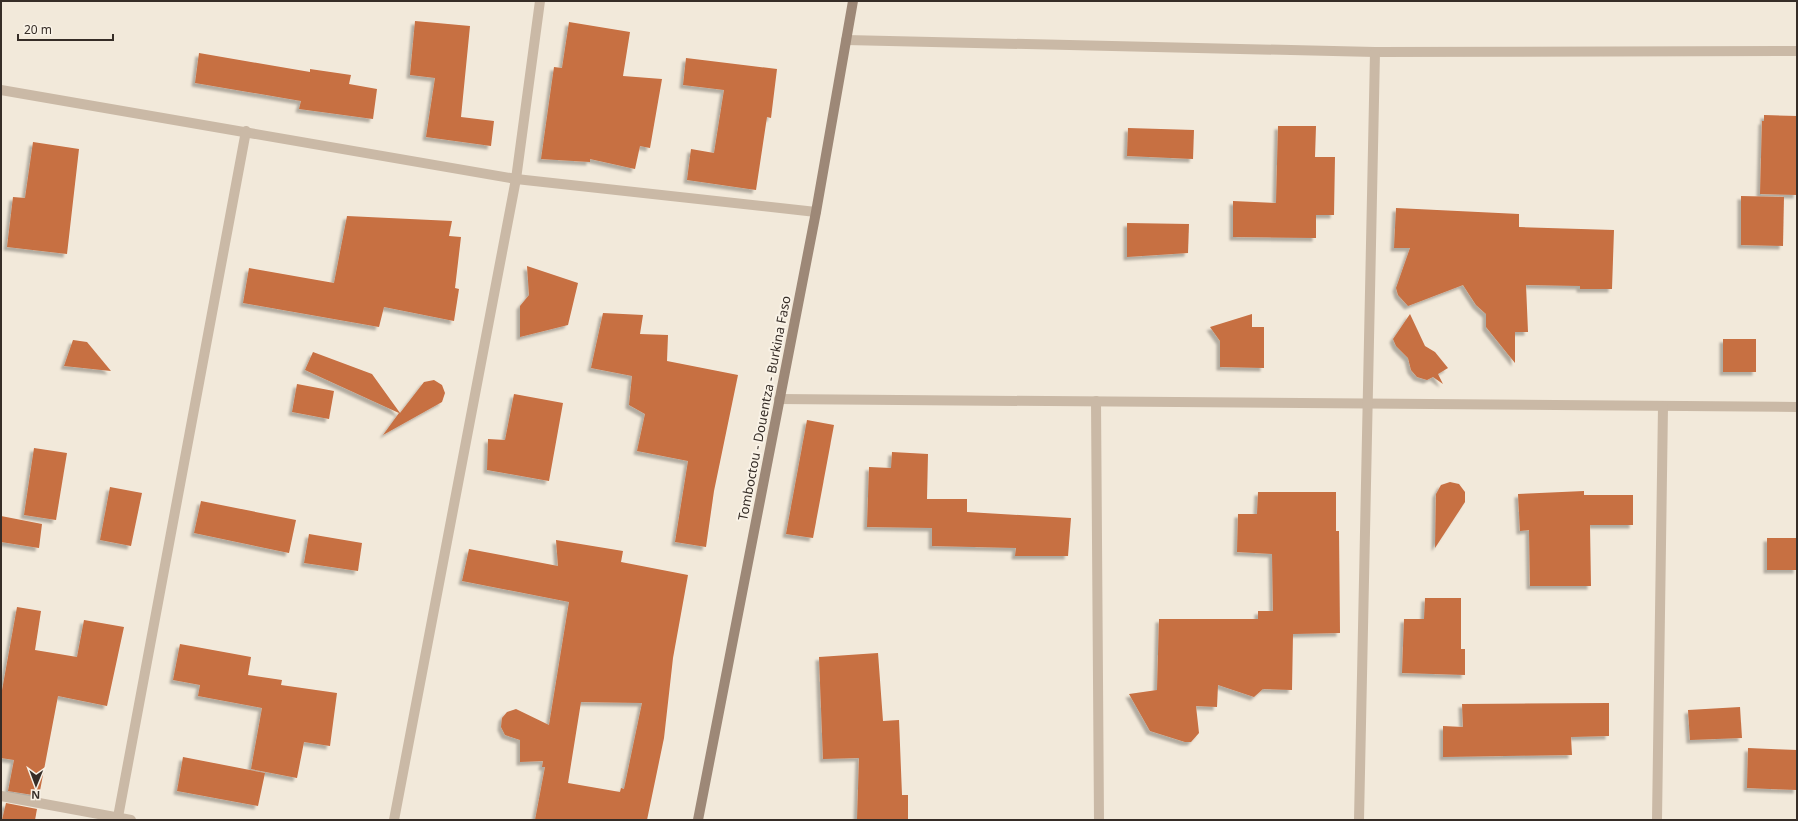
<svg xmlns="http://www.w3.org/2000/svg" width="1798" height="821" viewBox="0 0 1798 821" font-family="'Noto Sans',sans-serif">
	<defs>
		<filter id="shadow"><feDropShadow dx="-3.5" dy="3.5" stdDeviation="1" flood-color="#0004"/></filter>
	</defs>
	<rect width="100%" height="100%" fill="#f2e9da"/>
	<!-- building -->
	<g fill="#c76f42" fill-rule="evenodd" filter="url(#shadow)">
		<polygon points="415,21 470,26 461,117 494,121 491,146 426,137 435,78 410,75"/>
		<polygon points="569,22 630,32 623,76 662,79 650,148 640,146 635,169 590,159 590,162 541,159 554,67 562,68"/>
		<polygon points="199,53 310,72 310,69 351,75 349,84 377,89 373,119 299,109 301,101 195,83"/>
		<polygon points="686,58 777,69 771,118 767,117 756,190 687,180 691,149 714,153 724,90 683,85"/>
		<polygon points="1764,115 1797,116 1797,195 1760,194 1762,121 1764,121"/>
		<polygon points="1278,126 1316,126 1315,157 1335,157 1334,215 1316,215 1316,238 1233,237 1233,201 1276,203"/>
		<polygon points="1128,128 1194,130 1193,159 1127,156"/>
		<polygon points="33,142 79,149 67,254 7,247 13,197 25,198"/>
		<polygon points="1741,196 1784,197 1783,246 1741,245"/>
		<polygon points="1396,208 1519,214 1519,227 1614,230 1612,289 1580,289 1580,286 1526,285 1528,332 1515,332 1515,363 1486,327 1486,314 1476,305 1463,285 1408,306 1398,295 1396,288 1410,248 1394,248"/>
		<polygon points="347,216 452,221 449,236 461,237 455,288 459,289 454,321 384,307 379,327 243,303 249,268 334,283"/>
		<polygon points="1127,223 1189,224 1188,253 1127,257"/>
		<polygon points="527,266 578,283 568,325 520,337 520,306 529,295"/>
		<polygon points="603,313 643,315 640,334 668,335 667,361 738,375 714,491 706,547 675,542 688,461 637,451 645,414 629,405 632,376 591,368"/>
		<polygon points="1252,314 1252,327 1264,327 1264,368 1220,367 1220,341 1210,327"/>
		<polygon points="1410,314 1425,346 1435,352 1448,368 1438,374 1443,384 1433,377 1427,380 1417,377 1411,370 1408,358 1396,346 1393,339"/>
		<rect x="1723" y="339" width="33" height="33"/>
		<polygon points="73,340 87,342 111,371 64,366"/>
		<polygon points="313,352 372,374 400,413 424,382 434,380 442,385 445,393 442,402 383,435 399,413 305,370"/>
		<polygon points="297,384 334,391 329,419 292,412"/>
		<polygon points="514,394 563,403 549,481 487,470 488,439 505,440"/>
		<polygon points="807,420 834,425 813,538 786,534"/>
		<polygon points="34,448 67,453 56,520 24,515"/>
		<polygon points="892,452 928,454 927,499 967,499 967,512 1071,518 1068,556 1015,556 1016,548 932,546 932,528 867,527 869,467 891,468"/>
		<polygon points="1450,482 1459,484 1465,492 1465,502 1435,548 1436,494 1441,485"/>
		<polygon points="110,487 142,493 131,546 100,540"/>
		<polygon points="1584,491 1584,495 1633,495 1633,525 1590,525 1591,586 1530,586 1529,530 1520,531 1518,494"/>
		<polygon points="1258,492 1336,492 1336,531 1339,531 1340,633 1293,634 1292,690 1263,689 1254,697 1218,685 1217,707 1196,706 1199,733 1191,742 1185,742 1150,731 1129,694 1157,690 1159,619 1258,619 1258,611 1273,611 1272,554 1237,552 1238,514 1257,514"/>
		<polygon points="201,501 296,520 289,553 194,533"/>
		<polygon points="1,516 42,524 39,548 1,542"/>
		<polygon points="309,534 362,543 358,571 304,563"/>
		<rect x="1767" y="538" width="30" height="32"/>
		<path d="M556 540 623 551 621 562 688 575 673 658 664 738 647 820H535L545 767H542L543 761 520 762V740L505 735 501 727 502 718 507 712 516 709 549 725 569 602 462 581 469 549 558 566ZM581 702 642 703 624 789 621 788 620 792 568 783Z"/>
		<polygon points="1425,598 1461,598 1461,649 1465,649 1465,675 1402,673 1404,619 1424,619"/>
		<polygon points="17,607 41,611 35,650 77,657 84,620 124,627 107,706 58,696 39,796 8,791 14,760 1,758 1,696"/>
		<polygon points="180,644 251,657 248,675 282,680 281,685 337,693 330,746 304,742 297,778 251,769 262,708 198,696 200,685 173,680"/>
		<polygon points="878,653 883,721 899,720 902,795 908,795 908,820 857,820 859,758 823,759 819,657"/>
		<polygon points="1609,703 1609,736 1571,737 1572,755 1443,757 1443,726 1463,727 1462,704"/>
		<polygon points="1740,707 1742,738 1690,740 1688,710"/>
		<polygon points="1748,748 1797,750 1797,790 1747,788"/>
		<polygon points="183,757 265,773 258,806 177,791"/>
		<polygon points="6,803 37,809 35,820 2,820"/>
	</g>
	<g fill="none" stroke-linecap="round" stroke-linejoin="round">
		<!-- minor -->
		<g stroke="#cab9a6" stroke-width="10">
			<polyline points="846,40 1375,52 1797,51"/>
			<polyline points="1,90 516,179 816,212"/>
			<polyline points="779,399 1797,407"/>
			<polyline points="1096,401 1099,820"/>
			<polyline points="1,796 131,820"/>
			<polyline points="118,817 246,131"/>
			<polyline points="394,820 516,179 540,1"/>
			<polyline points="1359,820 1375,52"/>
			<polyline points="1657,820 1663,406"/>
		</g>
		<!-- secondary -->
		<polyline stroke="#9d8877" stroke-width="10" points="698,820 816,212 853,1"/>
	</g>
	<g text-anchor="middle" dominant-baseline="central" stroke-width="4" stroke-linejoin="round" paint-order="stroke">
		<!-- street labels -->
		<g font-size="13" fill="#362d27" stroke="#f9f2e6">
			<text transform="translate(764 408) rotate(-79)">Tomboctou - Douentza - Burkina Faso</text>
		</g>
	</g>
	<!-- border -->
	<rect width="1798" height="821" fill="none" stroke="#362d27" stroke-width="4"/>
	<!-- north arrow -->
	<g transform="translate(36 785) rotate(181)" stroke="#f9f2e6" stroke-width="3" paint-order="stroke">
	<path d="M0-3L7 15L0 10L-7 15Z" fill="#362d27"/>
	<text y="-6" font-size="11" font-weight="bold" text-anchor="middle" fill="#362d27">N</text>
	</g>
	<!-- scale -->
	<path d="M18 34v6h95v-6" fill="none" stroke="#362d27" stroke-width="2"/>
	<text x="24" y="34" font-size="12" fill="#362d27" stroke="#f9f2e6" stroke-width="3" paint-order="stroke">20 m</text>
</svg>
